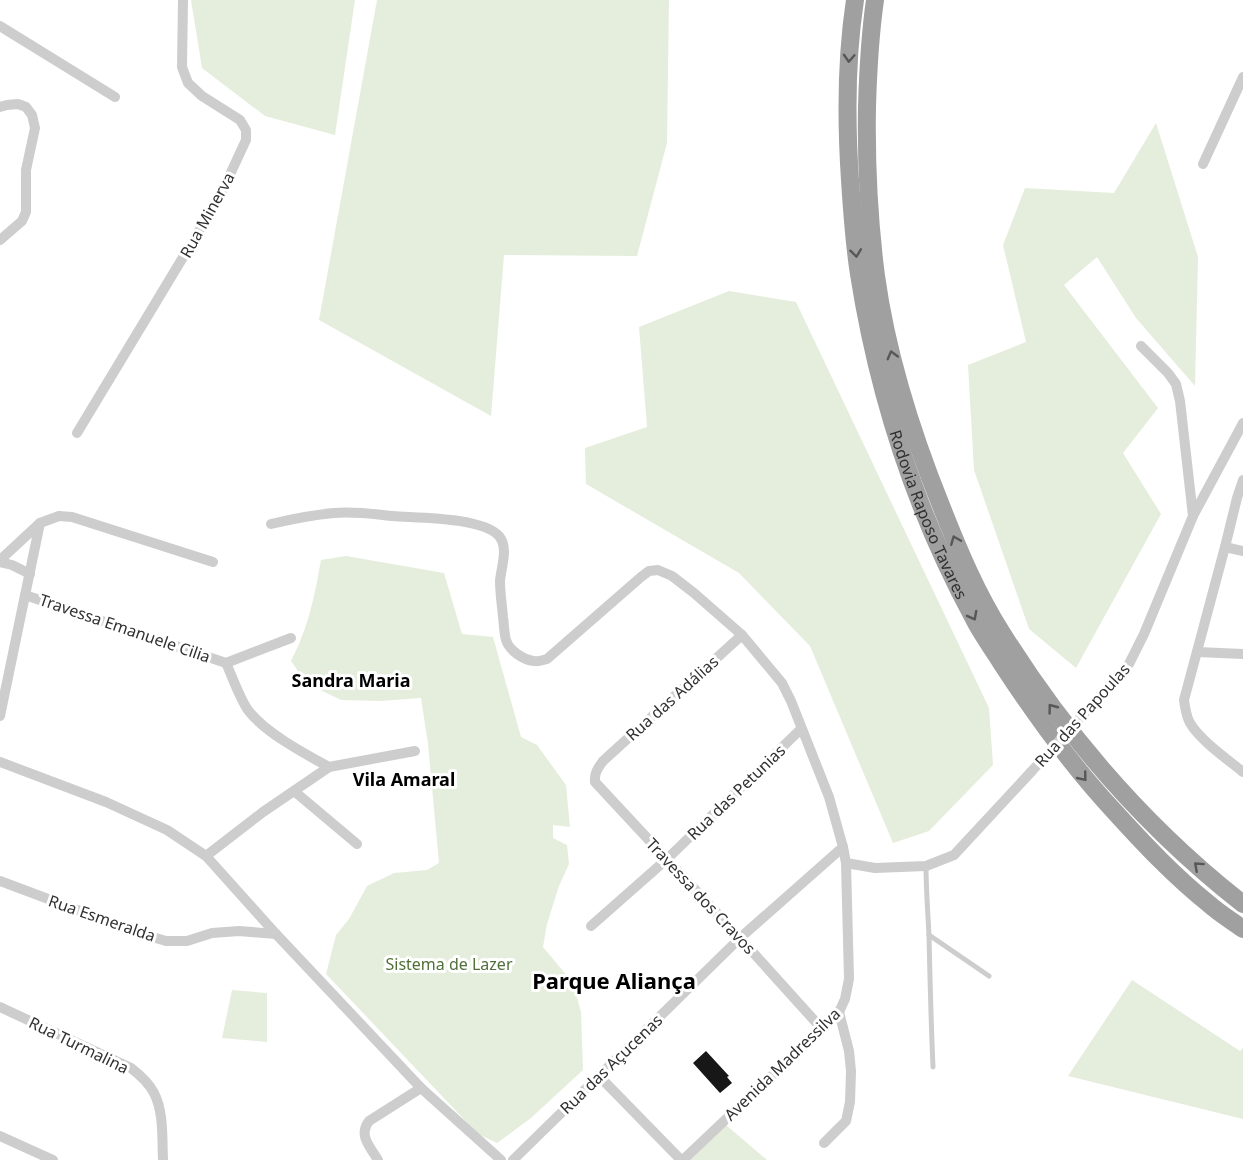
<svg xmlns="http://www.w3.org/2000/svg" width="1243" height="1160" viewBox="0 0 1243 1160" font-family="'Noto Sans',sans-serif">
	<rect width="100%" height="100%" fill="#fff"/>
	<!-- green -->
	<g fill="#e5eedc">
		<polygon points="191,0 355,0 335,135 265,116 202,68"/>
		<polygon points="377,0 669,0 667,143 637,256 504,255 491,416 319,320"/>
		<polygon points="1156,123 1198,257 1195,386 1136,318 1097,257 1064,285 1158,408 1123,453 1161,514 1076,668 1029,629 974,470 968,365 1026,342 1003,245 1025,188 1114,193"/>
		<polygon points="729,291 796,302 989,708 993,765 929,831 893,843 810,646 739,573 586,484 585,448 647,427 639,327"/>
		<path d="M346 556 444 573 462 634 493 637 521 737 537 745 566 785 570 827 553 825V838L567 845 569 864 559 886 547 924 543 947 573 983 581 1012 583 1070 531 1118 497 1143 478 1134 326 974 336 935 349 919 367 886 394 873 427 870 439 863 428 744 421 698 380 701 341 700 306 683 291 661C309 626 314 598 321 560Z"/>
		<polygon points="1132,980 1240,1051 1243,1048 1243,1119 1068,1076"/>
		<polygon points="232,990 267,993 267,1042 222,1038"/>
		<polygon points="726,1125 767,1160 690,1160"/>
	</g>
	<!-- building -->
	<polygon fill="#171717" points="706,1051 729,1076 727,1077 732,1083 720,1093 693,1063"/>
	<g fill="none" stroke-linecap="round" stroke-linejoin="round">
		<!-- service -->
		<g stroke="#cdcdcd" stroke-width="5">
			<path d="M926 866C926 890 928 913 929 936 930 980 931 1023 933 1067"/>
			<polyline points="929,935 989,976"/>
		</g>
		<!-- minor -->
		<g stroke="#cdcdcd" stroke-width="10">
			<polyline points="0,26 115,97"/>
			<polyline points="0,107 7,105 18,104 26,107 32,115 35,128 26,170 26,212 22,221 0,240"/>
			<polyline points="1203,164 1243,77"/>
			<polyline points="1141,346 1168,373 1176,384 1180,401 1193,516"/>
			<polyline points="77,433 220,196 246,140 246,130 240,120 202,96 188,83 182,67 183,0"/>
			<path d="M1243 480 1237 498 1225 547 1184 700C1185 708 1186 716 1190 723 1200 740 1227 759 1243 772"/>
			<path d="M271 524C292 519 312 515 334 513 353 511 373 514 393 516 418 518 482 517 499 536 509 548 501 567 500 581 500 593 502 605 503 617 504 624 504 633 506 640 509 650 523 660 534 661 538 662 543 660 547 659L641 577 649 571 658 570 672 576 694 593 742 635 782 683 791 701 829 797 843 847 846 863 849 979 845 999 839 1012 683 1160"/>
			<polyline points="1225,547 1243,551"/>
			<polyline points="0,560 40,523 59,516 72,517 213,562"/>
			<polyline points="0,562 12,565 30,574"/>
			<polyline points="25,595 226,663 291,638"/>
			<path d="M742 635 603 761C598 768 594 773 595 782L740 938 822 1029"/>
			<polyline points="1197,652 1243,654"/>
			<path d="M226 663C232 676 240 699 248 710 264 732 305 754 329 767L415 751"/>
			<polyline points="1098,698 1129,664 1144,634 1193,516 1243,423"/>
			<polyline points="0,716 40,523"/>
			<polyline points="0,762 106,802 167,830 206,856 276,934 421,1088 501,1160"/>
			<polyline points="294,791 357,844"/>
			<polyline points="206,856 263,812 329,767"/>
			<polyline points="846,863 875,868 926,866 954,855 1031,772"/>
			<polyline points="0,881 139,933 166,941 187,941 212,933 239,931 276,934"/>
			<polyline points="591,926 667,859 801,729"/>
			<path d="M0 1007 131 1068C140 1075 149 1083 154 1093 164 1112 162 1139 163 1160"/>
			<polyline points="599,1076 681,1160"/>
			<polyline points="0,1136 53,1160"/>
			<polyline points="824,1143 846,1121 850,1102 851,1071 849,1051 839,1012"/>
			<path d="M378 1160C370 1147 358 1135 369 1121L421 1088"/>
			<polyline points="513,1160 740,938 843,847"/>
		</g>
		<!-- trunk -->
		<g stroke="#a0a0a0" stroke-width="18">
			<path id="s1" d="M855 0C846 59 846 120 850 180 852 211 854 243 859 274 878 395 916 512 974 619 982 635 993 649 1002 664 1036 716 1072 766 1114 811 1144 844 1174 876 1209 904 1219 913 1232 921 1243 929"/>
			<path d="M875 0C870 35 868 72 867 107 866 164 869 221 876 276 887 356 912 434 942 508 959 551 977 594 1002 633 1067 737 1146 828 1243 904"/>
		</g>
		<!-- minor-bridge -->
		<polyline stroke="#cdcdcd" stroke-width="10" points="1031,772 1098,698"/>
	</g>
	<!-- one-way arrows -->
	<defs><path id="oneway-chevron" d="M-2-3.5L2.5 0L-2 3.5" fill="none" stroke-width="1.6" stroke-linecap="round" stroke-linejoin="round" transform="scale(1.5)"/></defs>
	<g stroke="#575757">
		<use href="#oneway-chevron" transform="translate(849 58) rotate(93)"/>
		<use href="#oneway-chevron" transform="translate(856 253) rotate(83)"/>
		<use href="#oneway-chevron" transform="translate(892 355) rotate(-105)"/>
		<use href="#oneway-chevron" transform="translate(955 540) rotate(-112)"/>
		<use href="#oneway-chevron" transform="translate(973 616) rotate(62)"/>
		<use href="#oneway-chevron" transform="translate(1052 708) rotate(-127)"/>
		<use href="#oneway-chevron" transform="translate(1083 777) rotate(51)"/>
		<use href="#oneway-chevron" transform="translate(1198 866) rotate(-138)"/>
	</g>
	<g text-anchor="middle" dominant-baseline="central" stroke-width="6" stroke-linejoin="round" paint-order="stroke">
		<!-- street labels -->
		<g font-size="16" fill="#303030" stroke="#fff">
			<text transform="translate(207 215) rotate(-61)">Rua Minerva</text>
			<text stroke="none"><textPath href="#s1" startOffset="526">Rodovia Raposo Tavares</textPath></text>
			<text transform="translate(125 628) rotate(19)">Travessa Emanuele Cilia</text>
			<text transform="translate(672 698) rotate(-42)">Rua das Adálias</text>
			<text transform="translate(1082 715) rotate(-48)">Rua das Papoulas</text>
			<text transform="translate(736 792) rotate(-44)">Rua das Petunias</text>
			<text transform="translate(701 896) rotate(47)">Travessa dos Cravos</text>
			<text transform="translate(102 918) rotate(19)">Rua Esmeralda</text>
			<text transform="translate(79 1045) rotate(26)">Rua Turmalina</text>
			<text transform="translate(611 1064) rotate(-44)">Rua das Açucenas</text>
			<text transform="translate(782 1064) rotate(-44)">Avenida Madressilva</text>
		</g>
		<!-- park labels -->
		<g font-size="16" fill="#517039" stroke="#fff">
			<text x="449" y="964">Sistema de Lazer</text>
		</g>
		<!-- neighbourhood labels -->
		<g font-size="18" font-weight="bold" fill="#000" stroke="#fff">
			<text x="351" y="680">Sandra Maria</text>
			<text x="404" y="779">Vila Amaral</text>
		</g>
		<!-- district labels -->
		<g font-size="22" font-weight="bold" fill="#000" stroke="#fff">
			<text x="614" y="980">Parque Aliança</text>
		</g>
	</g>
</svg>
